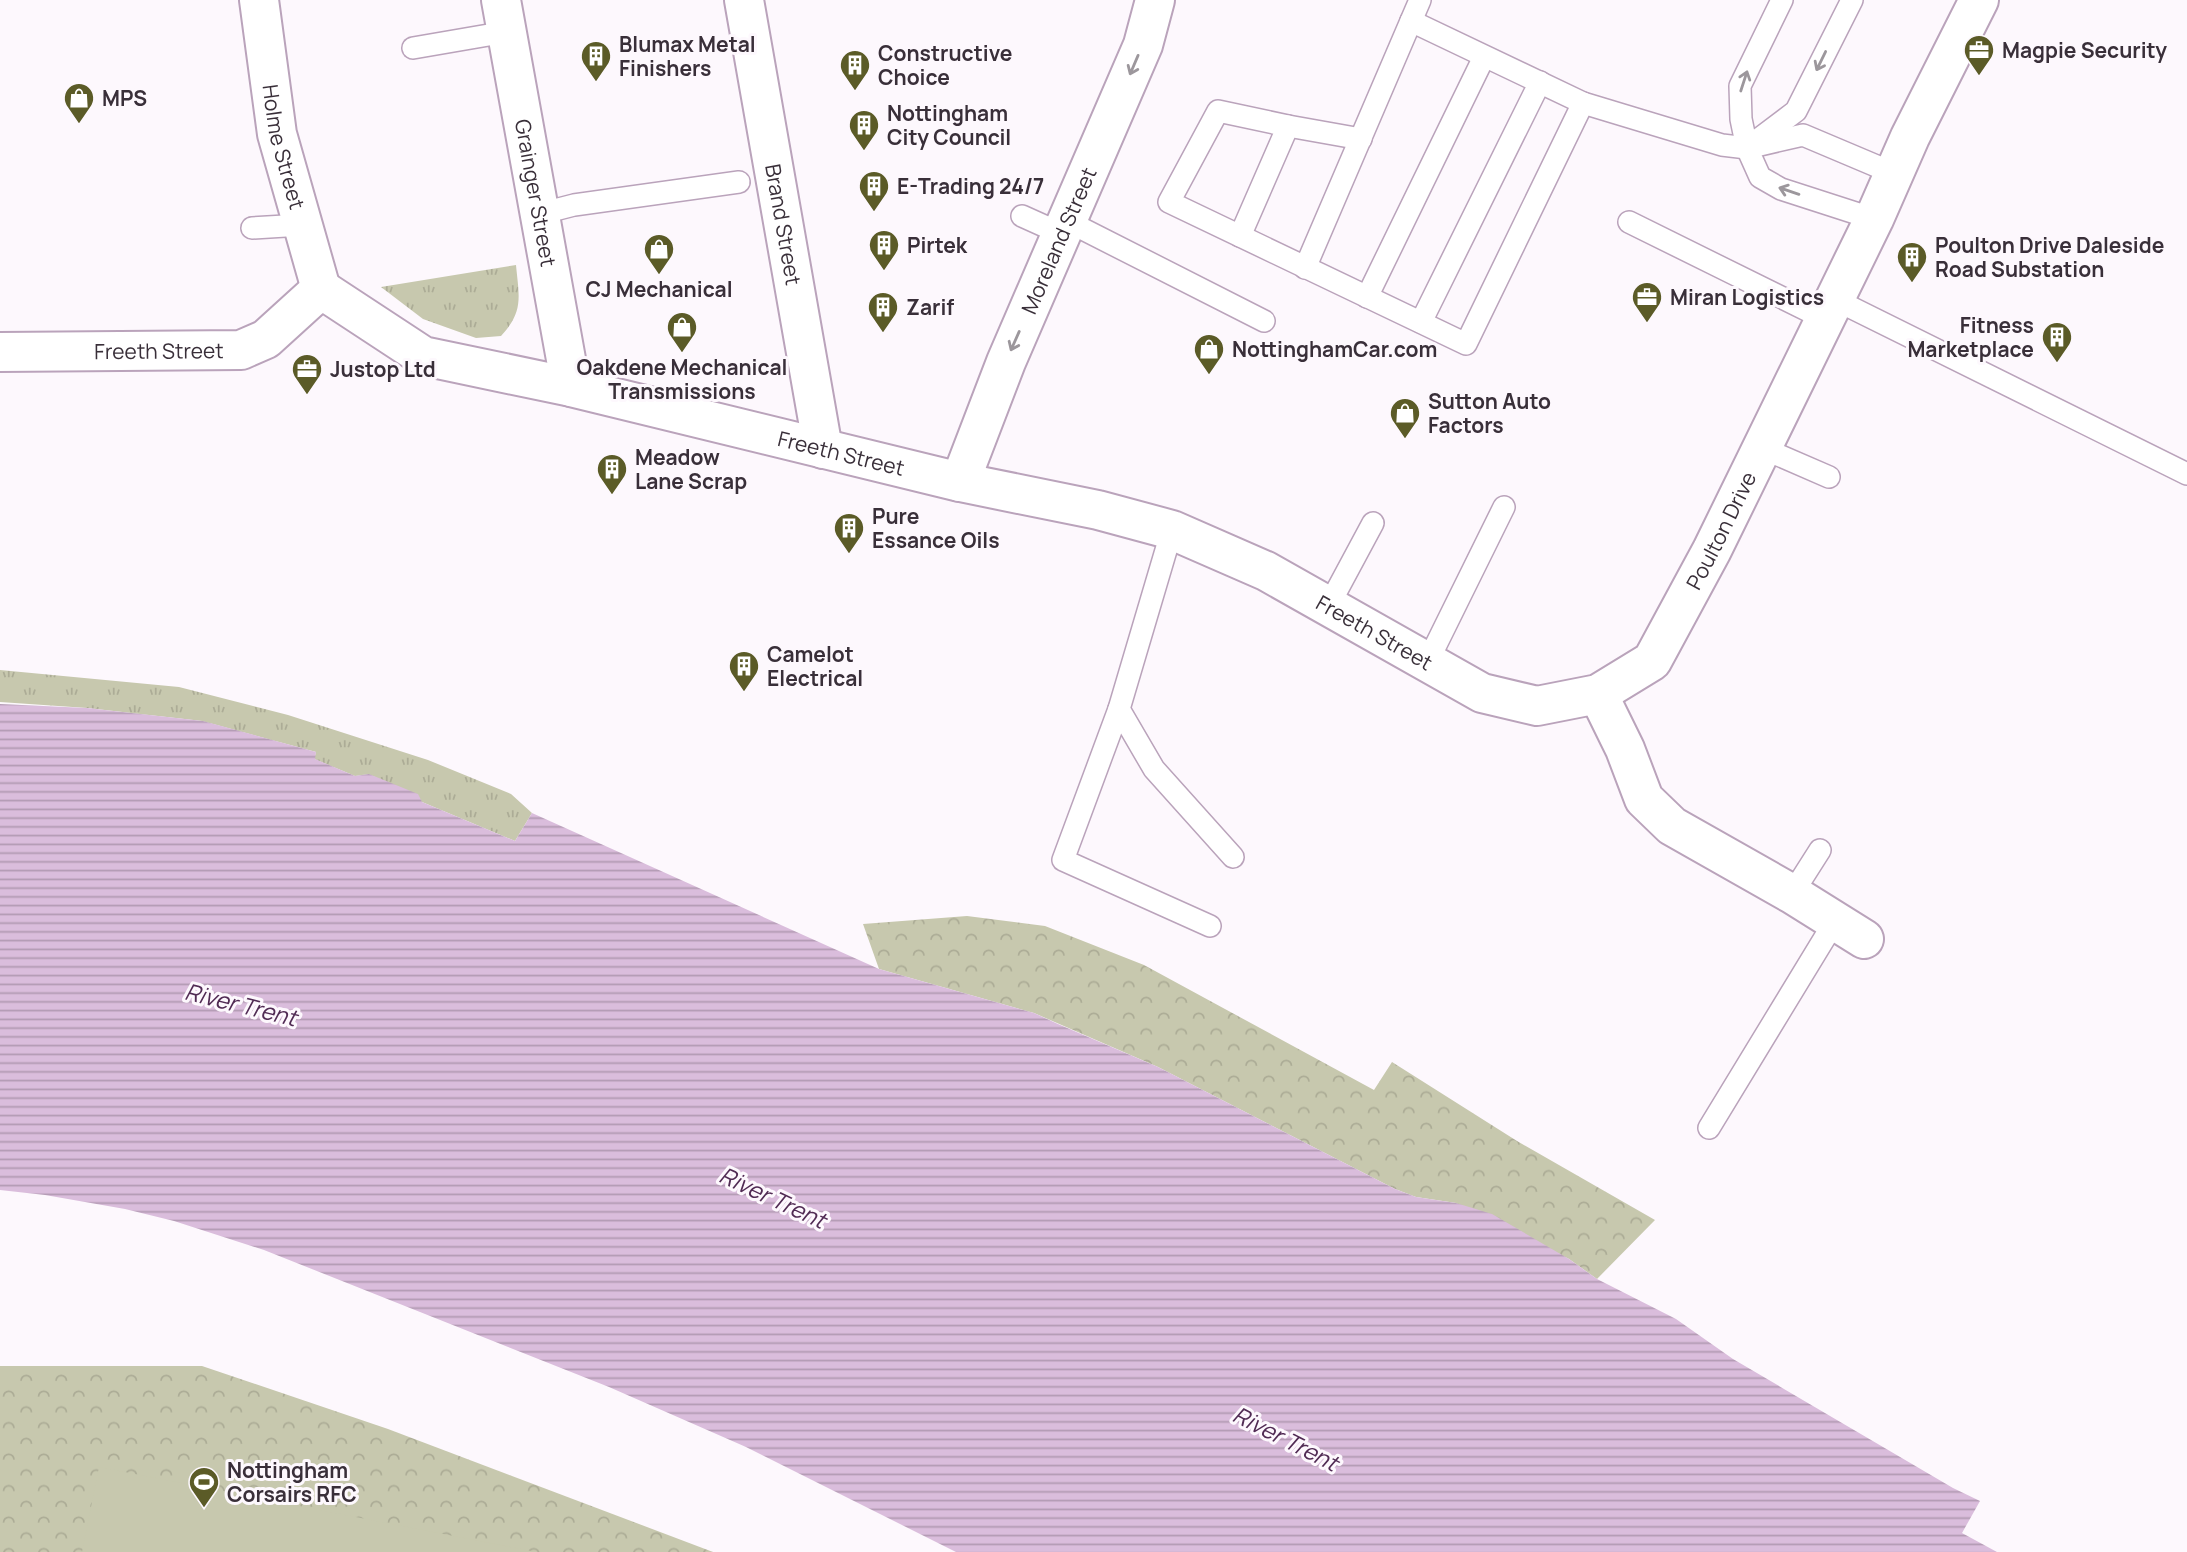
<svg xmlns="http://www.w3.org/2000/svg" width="2187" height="1552" viewBox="0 0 2187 1552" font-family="Manrope,sans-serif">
	<defs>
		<pattern id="grass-tufts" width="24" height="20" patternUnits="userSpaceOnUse" patternTransform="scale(1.75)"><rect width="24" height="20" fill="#c7c8ae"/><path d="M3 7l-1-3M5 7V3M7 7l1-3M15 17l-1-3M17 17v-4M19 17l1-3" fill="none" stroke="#acac96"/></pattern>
		<pattern id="forest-crowns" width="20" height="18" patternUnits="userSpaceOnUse" patternTransform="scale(1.75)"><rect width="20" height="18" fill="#c7c8ae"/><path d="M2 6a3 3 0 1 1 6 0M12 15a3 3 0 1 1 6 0" fill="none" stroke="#acac96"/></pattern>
		<pattern id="water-rules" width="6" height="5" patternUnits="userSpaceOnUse" patternTransform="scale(1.75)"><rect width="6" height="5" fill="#dabddc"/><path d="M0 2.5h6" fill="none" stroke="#b29ab3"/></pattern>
	</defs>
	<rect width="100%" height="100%" fill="#fdf8fd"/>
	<!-- grass -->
	<g fill="url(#grass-tufts)">
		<path d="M516 265C519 297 524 311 501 336L476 338 423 319 381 287Z"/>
		<polygon points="0,670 179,687 288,715 428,760 511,794 532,813 515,841 422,802 369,774 355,776 314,759 316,752 202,721 87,708 0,702"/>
	</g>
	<!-- forest -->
	<g fill="url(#forest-crowns)">
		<polygon points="967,916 1045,926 1144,965 1374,1090 1392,1062 1517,1141 1655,1220 1597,1279 1569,1259 1456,1203 1416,1197 1395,1189 1158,1067 1034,1013 879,969 863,924"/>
		<polygon points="0,1366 202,1366 388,1429 713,1552 0,1552"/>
	</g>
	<!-- pitch -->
	<polygon fill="#c7c8ae" points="99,1467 536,1552 82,1552"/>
	<!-- water -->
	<polygon fill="url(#water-rules)" points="0,704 87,708 203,721 316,752 315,759 355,776 369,774 418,794 422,802 515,841 532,813 879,969 1034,1013 1058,1024 1158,1067 1395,1189 1416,1197 1456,1203 1492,1214 1569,1259 1597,1279 1676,1319 1733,1359 1953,1488 1980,1501 1962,1533 1997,1552 956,1552 746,1447 609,1387 264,1250 174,1221 125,1209 45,1195 0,1190"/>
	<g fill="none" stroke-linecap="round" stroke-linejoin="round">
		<!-- service casing -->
		<g stroke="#baa3bb" stroke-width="24">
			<g id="service">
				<polyline points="413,48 506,32"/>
				<polyline points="1583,103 1722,145 1747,148 1796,111 1852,0"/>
				<polyline points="1288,126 1218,111 1169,202 1466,344 1583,103 1411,21"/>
				<polyline points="1747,148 1741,119 1740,86 1782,0"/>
				<polyline points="539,214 574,205 739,182"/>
				<polyline points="1022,216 1062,234"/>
				<polyline points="1874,219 1781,189 1760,177 1747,148 1803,135 1893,173"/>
				<polyline points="1067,221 1264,321"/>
				<polyline points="1629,222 1825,319"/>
				<polyline points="252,228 302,225"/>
				<polyline points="1240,236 1288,126 1361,139"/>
				<polyline points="1305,268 1420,0"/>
				<polyline points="1367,297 1484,57"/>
				<polyline points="1834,299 2187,474"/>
				<polyline points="1421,322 1540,82"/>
				<polyline points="1762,448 1829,477"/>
				<polyline points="1172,530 1119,709 1154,769 1233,857"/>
				<polyline points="1329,605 1373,523"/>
				<polyline points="1428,661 1504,507"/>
				<polyline points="1119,709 1063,860 1210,926"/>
				<polyline points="1792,894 1820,850"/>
				<polyline points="1709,1128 1835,921"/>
			</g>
		</g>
		<!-- minor casing -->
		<g stroke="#baa3bb" stroke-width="42">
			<g id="minor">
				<path id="s1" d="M259 0 277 134 321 289"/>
				<path id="s2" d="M501 0 571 387"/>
				<path id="s3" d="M744 0 823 449"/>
				<path id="s4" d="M0 352 241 350 266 339 321 289 423 356 571 387 960 482 1098 510 1172 530 1266 571 1482 693 1537 706 1598 694 1652 661 1712 550 1874 219 1910 137 1979 0"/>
				<path id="s5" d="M960 482 1006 362 1143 45 1155 0"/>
				<polyline points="1598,694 1625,749 1644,799 1672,826 1792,894 1864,939"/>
			</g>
		</g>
		<!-- service -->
		<use href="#service" stroke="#fff" stroke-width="21"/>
		<!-- minor -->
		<use href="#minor" stroke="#fff" stroke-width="38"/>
	</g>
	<!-- one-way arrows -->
	<defs><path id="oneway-shaft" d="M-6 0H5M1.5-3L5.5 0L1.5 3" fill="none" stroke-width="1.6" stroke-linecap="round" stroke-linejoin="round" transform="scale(1.75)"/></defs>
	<g stroke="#9c979c">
		<use href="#oneway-shaft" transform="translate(1821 61) rotate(116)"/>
		<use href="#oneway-shaft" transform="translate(1134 65) rotate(113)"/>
		<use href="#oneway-shaft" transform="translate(1744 81) rotate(-72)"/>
		<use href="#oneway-shaft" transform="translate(1789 191) rotate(-161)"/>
		<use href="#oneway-shaft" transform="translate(1015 341) rotate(114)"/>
	</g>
	<!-- icons -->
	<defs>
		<g id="office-pin" transform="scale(1.575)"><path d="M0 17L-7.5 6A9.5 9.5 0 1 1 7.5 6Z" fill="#5b5b27" stroke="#fdf8fd"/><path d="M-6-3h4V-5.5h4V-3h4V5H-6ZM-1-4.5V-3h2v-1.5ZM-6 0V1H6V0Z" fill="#fff"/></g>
		<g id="building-pin" transform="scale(1.575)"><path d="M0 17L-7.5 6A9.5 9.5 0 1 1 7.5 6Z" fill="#5b5b27" stroke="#fdf8fd"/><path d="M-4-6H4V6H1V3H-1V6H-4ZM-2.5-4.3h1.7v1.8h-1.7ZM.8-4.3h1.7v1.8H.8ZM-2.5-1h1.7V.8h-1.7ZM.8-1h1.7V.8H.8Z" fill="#fff"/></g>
		<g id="shop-pin" transform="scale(1.575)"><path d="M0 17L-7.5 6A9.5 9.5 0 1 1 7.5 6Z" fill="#5b5b27" stroke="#fdf8fd"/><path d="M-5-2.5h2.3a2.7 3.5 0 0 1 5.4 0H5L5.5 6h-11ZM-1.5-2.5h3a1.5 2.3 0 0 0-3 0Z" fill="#fff"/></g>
		<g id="stadium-pin" transform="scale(1.575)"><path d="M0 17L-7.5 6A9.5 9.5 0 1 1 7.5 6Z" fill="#5b5b27" stroke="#fdf8fd"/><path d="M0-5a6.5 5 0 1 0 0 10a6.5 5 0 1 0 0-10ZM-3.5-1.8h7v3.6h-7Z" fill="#fff"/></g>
	</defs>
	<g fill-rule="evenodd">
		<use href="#office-pin" x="1979" y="50"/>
		<use href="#building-pin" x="596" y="56"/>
		<use href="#building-pin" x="855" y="65"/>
		<use href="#shop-pin" x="79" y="98"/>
		<use href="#building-pin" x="864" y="125"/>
		<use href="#building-pin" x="874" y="186"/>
		<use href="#building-pin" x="884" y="245"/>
		<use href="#shop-pin" x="659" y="249"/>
		<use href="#building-pin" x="1912" y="257"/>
		<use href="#office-pin" x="1647" y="297"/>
		<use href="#building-pin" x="883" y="307"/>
		<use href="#shop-pin" x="682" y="327"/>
		<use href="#building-pin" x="2057" y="337"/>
		<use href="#shop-pin" x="1209" y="349"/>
		<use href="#office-pin" x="307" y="369"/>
		<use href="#shop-pin" x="1405" y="413"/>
		<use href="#building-pin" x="612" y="469"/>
		<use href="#building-pin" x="849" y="528"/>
		<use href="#building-pin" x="744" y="666"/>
		<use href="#stadium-pin" x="204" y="1482"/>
	</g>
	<g text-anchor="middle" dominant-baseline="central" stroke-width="6" stroke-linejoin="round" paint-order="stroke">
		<!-- poi labels -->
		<g font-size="21" font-weight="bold" fill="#392f39" stroke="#fdf8fd" text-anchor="start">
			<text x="619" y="44">Blumax Metal<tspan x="619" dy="24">Finishers</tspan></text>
			<text x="2002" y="50">Magpie Security</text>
			<text x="878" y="53">Constructive<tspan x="878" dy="24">Choice</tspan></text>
			<text x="102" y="98">MPS</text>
			<text x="887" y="113">Nottingham<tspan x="887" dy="24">City Council</tspan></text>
			<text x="897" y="186">E-Trading 24/7</text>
			<text x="907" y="245">Pirtek</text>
			<text x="1935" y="245">Poulton Drive Daleside<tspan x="1935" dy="24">Road Substation</tspan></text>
			<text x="659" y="289" text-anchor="middle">CJ Mechanical</text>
			<text x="1670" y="297">Miran Logistics</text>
			<text x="906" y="307">Zarif</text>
			<text x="2034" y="325" text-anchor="end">Fitness<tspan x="2034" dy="24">Marketplace</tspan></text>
			<text x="1232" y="349">NottinghamCar.com</text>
			<text x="682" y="367" text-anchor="middle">Oakdene Mechanical<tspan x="682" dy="24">Transmissions</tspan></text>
			<text x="330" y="369">Justop Ltd</text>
			<text x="1428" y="401">Sutton Auto<tspan x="1428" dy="24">Factors</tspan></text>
			<text x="635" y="457">Meadow<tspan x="635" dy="24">Lane Scrap</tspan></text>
			<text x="872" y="516">Pure<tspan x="872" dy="24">Essance Oils</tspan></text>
			<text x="767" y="654">Camelot<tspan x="767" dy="24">Electrical</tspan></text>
			<text x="227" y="1470">Nottingham<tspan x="227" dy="24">Corsairs RFC</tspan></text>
		</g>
		<!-- street labels -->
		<g font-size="21" fill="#392f39" stroke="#fdf8fd">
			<text stroke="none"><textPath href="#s1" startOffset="149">Holme Street</textPath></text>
			<text stroke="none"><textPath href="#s2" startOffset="196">Grainger Street</textPath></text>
			<text stroke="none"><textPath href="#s3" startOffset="228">Brand Street</textPath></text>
			<text stroke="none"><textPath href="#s5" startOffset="261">Moreland Street</textPath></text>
			<text stroke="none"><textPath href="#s4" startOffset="159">Freeth Street</textPath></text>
			<text stroke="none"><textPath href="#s4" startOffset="894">Freeth Street</textPath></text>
			<text stroke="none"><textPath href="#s4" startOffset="1914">Poulton Drive</textPath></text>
			<text stroke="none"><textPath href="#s4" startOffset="1461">Freeth Street</textPath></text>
		</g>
		<!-- water labels -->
		<g font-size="23" font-style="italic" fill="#512b54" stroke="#fdf8fd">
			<text transform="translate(241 1004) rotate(14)">River Trent</text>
			<text transform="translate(773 1197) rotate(25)">River Trent</text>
			<text transform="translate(1286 1438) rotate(27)">River Trent</text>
		</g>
	</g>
</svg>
